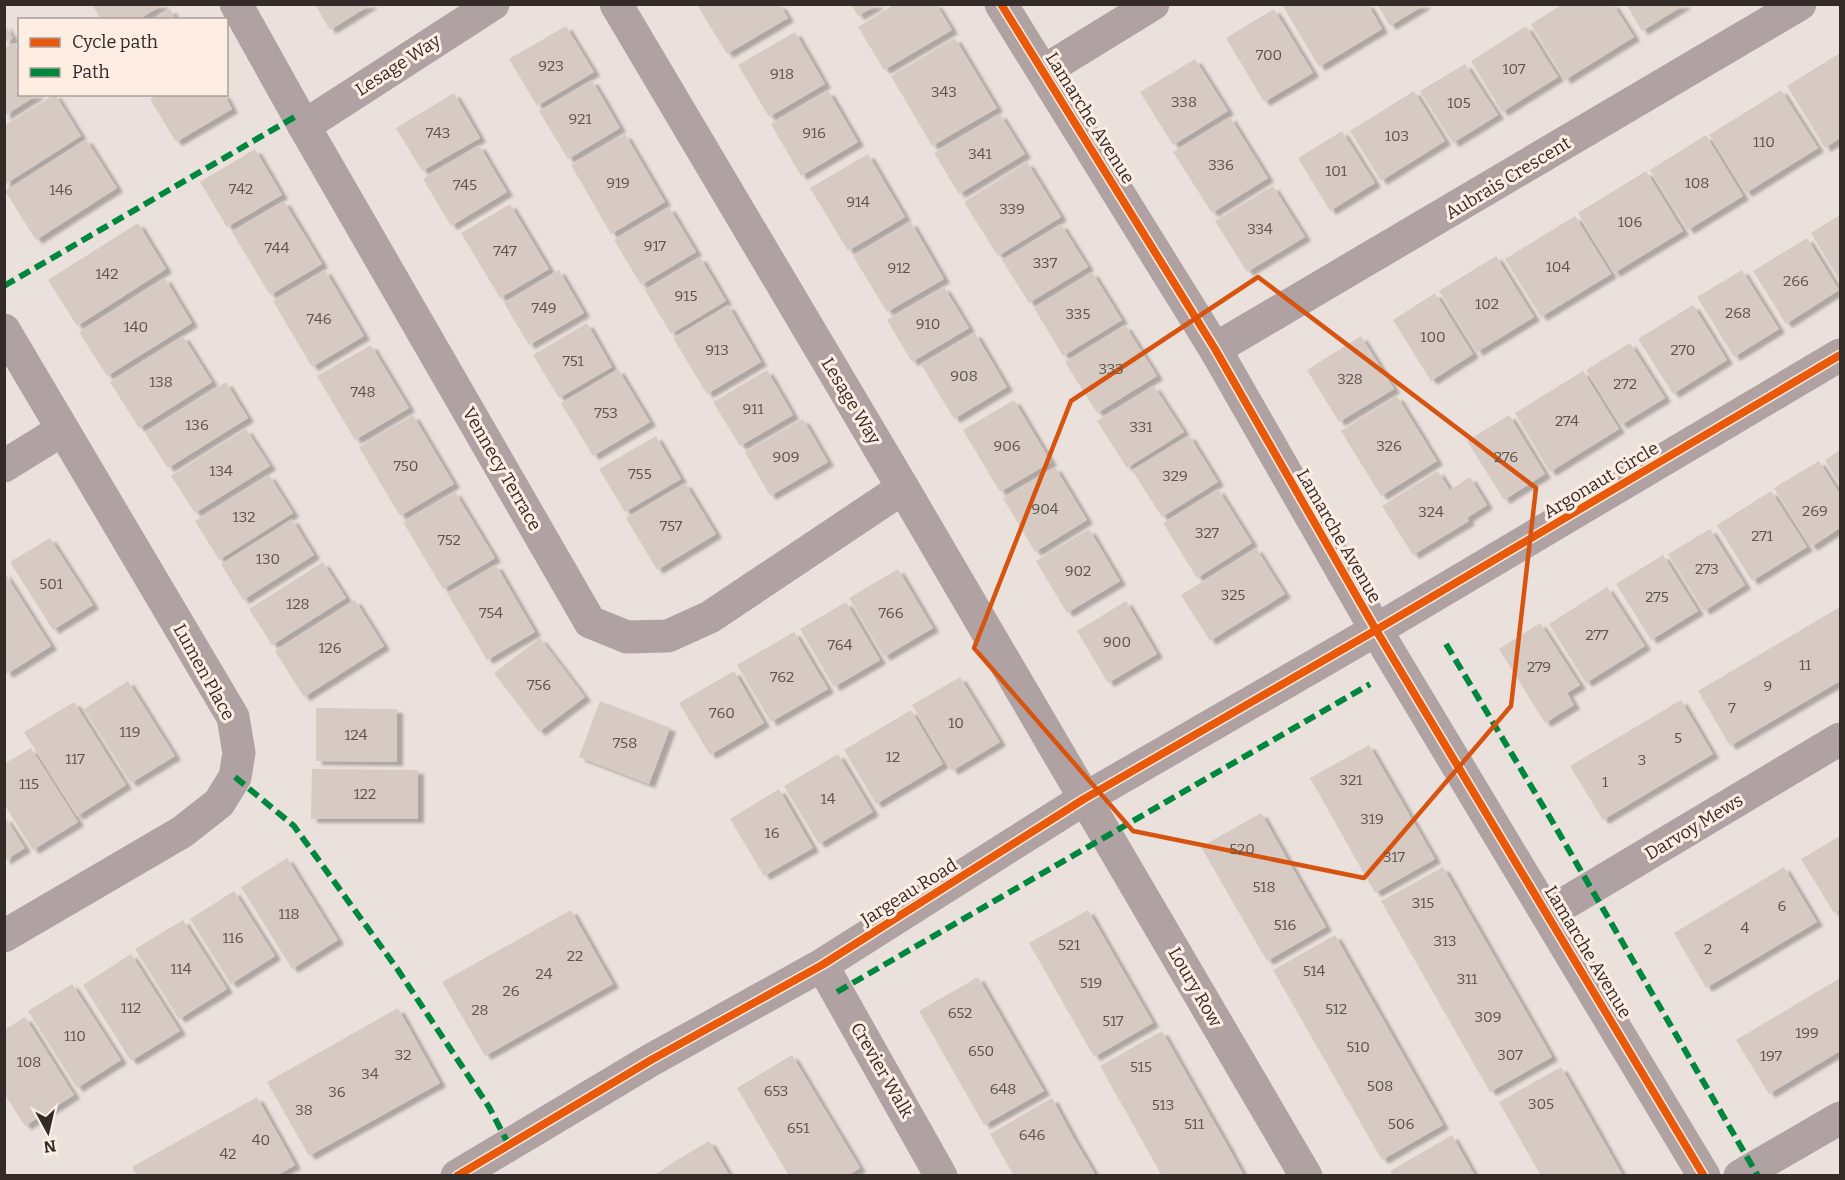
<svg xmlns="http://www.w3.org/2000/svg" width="1845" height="1180" viewBox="0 0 1845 1180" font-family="Bitter,serif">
	<defs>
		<filter id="shadow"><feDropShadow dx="6" dy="4" stdDeviation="1.5" flood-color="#0004"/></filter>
	</defs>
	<rect width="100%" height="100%" fill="#ebe1dc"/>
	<!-- building -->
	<g fill="#d6cac2" filter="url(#shadow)">
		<polygon points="92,4 164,4 138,20 101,20"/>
		<polygon points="315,4 372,4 330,30"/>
		<polygon points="851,4 879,4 858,16"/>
		<polygon points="895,4 936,4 952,30 884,70 858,27"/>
		<polygon points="1286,4 1368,4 1382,29 1319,67 1283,6"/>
		<polygon points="1377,4 1426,4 1390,26"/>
		<polygon points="1563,4 1613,4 1634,37 1565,80 1531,24"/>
		<polygon points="1626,4 1686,4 1642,31"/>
		<polygon points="697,5 780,5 788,18 727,54"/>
		<polygon points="170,9 176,20 152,20"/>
		<polygon points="1274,9 1313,73 1264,102 1226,38"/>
		<polygon points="4,24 13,38 4,43"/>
		<polygon points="566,26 594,72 537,106 509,59"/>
		<polygon points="1526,26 1558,77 1502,112 1471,61"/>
		<polygon points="795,32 825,84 769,117 738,65"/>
		<polygon points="955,38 997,108 932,146 891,76"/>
		<polygon points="14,43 20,51 20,94 39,94 4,116 4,49"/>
		<polygon points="1840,53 1840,138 1825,148 1787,86"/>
		<polygon points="1195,59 1228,111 1173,145 1140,92"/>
		<polygon points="1465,64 1498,115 1453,143 1420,91"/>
		<polygon points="592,80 620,128 568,159 539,111"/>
		<polygon points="1781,90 1818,148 1746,193 1709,135"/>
		<polygon points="828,91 858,142 801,176 771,124"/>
		<polygon points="1414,91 1445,141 1381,181 1350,131"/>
		<polygon points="454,93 480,138 422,171 396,128"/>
		<polygon points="55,94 81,136 4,185 4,126"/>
		<polygon points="158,94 224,94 232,109 176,142 150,99"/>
		<polygon points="1000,114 1025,154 959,194 934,153"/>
		<polygon points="1230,117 1268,178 1212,213 1173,152"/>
		<polygon points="1342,131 1375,183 1330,211 1298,158"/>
		<polygon points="625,134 665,202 611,234 571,165"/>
		<polygon points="1706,135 1743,196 1688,230 1650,170"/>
		<polygon points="86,139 117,188 36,240 5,191"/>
		<polygon points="479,145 507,192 451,226 423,179"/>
		<polygon points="255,149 282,195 227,227 200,182"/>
		<polygon points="868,154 905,217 848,251 810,188"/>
		<polygon points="1027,162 1061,217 998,256 964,202"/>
		<polygon points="1646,171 1683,231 1614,273 1578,213"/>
		<polygon points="1273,186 1305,237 1247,272 1215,221"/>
		<polygon points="284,201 322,264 270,295 232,232"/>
		<polygon points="510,204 549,269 500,298 461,233"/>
		<polygon points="669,207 696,252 641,285 614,240"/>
		<polygon points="1840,215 1840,281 1811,233"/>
		<polygon points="1575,216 1611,274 1541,317 1505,259"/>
		<polygon points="911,222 944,279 887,312 853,256"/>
		<polygon points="138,223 166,269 77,326 48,280"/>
		<polygon points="1061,224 1088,267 1029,303 1002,260"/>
		<polygon points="1807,238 1839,290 1786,324 1753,271"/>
		<polygon points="1496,256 1534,317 1477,352 1439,291"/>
		<polygon points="700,257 726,301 671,334 645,290"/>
		<polygon points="325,270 364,336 312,367 273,301"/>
		<polygon points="559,270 584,313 529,345 504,303"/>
		<polygon points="1742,270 1779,329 1734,357 1697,297"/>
		<polygon points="1092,272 1122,320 1063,356 1034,308"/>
		<polygon points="165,278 192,323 107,376 79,332"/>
		<polygon points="944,287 969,328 912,362 887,320"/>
		<polygon points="1435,293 1473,354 1431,381 1393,320"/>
		<polygon points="728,305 761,362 707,394 673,338"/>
		<polygon points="1693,305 1727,360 1673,394 1638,339"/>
		<polygon points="587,323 612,367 559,398 533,355"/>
		<polygon points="1125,325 1157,376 1097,413 1065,362"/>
		<polygon points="975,333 1007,387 954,419 921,364"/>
		<polygon points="183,336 212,382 139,428 110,382"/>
		<polygon points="1361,336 1394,389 1339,422 1307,370"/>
		<polygon points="1630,343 1665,398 1621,425 1586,370"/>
		<polygon points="371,345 409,408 355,440 317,376"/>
		<polygon points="618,369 650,422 593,456 561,403"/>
		<polygon points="767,370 793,415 740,446 713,402"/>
		<polygon points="1583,371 1619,429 1550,472 1515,413"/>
		<polygon points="226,382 248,418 168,468 145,433"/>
		<polygon points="1154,386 1184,432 1127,468 1097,421"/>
		<polygon points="1397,396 1437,461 1381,496 1341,431"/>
		<polygon points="1014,400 1051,462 1000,492 963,430"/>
		<polygon points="413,415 454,484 400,516 359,447"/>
		<polygon points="1509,415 1545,474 1504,500 1467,441"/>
		<polygon points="803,419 828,462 770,496 745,452"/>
		<polygon points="246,429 270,466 195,513 171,476"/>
		<polygon points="1189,435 1218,482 1162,517 1132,470"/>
		<polygon points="656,436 681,479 625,512 599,469"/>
		<polygon points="1840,450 1840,485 1825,460"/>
		<polygon points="1819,461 1840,494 1840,528 1811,547 1774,488"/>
		<polygon points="1055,467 1087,520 1035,552 1003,498"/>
		<polygon points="1438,471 1450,490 1470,477 1487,505 1467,518 1469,521 1413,555 1382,506"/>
		<polygon points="269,475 293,513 219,560 195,521"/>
		<polygon points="685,483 716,534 657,570 626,518"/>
		<polygon points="1218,489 1252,543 1197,578 1163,523"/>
		<polygon points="1771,491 1807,547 1752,581 1717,525"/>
		<polygon points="455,492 495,558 443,589 403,522"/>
		<polygon points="292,519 314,555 243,600 221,564"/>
		<polygon points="1089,529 1120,581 1067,613 1036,561"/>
		<polygon points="1710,529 1745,585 1704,611 1668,554"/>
		<polygon points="50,538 93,605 53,630 10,562"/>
		<polygon points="1256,548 1285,594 1210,641 1181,595"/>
		<polygon points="1663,555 1698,611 1651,640 1616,584"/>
		<polygon points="323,562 346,598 272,645 249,609"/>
		<polygon points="496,565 535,632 487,660 447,593"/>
		<polygon points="898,569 933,628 884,657 849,598"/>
		<polygon points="4,572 51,646 7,674 4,670"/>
		<polygon points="1607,587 1645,646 1586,683 1549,624"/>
		<polygon points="355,600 384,646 304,697 275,651"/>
		<polygon points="1126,601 1157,654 1108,683 1077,631"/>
		<polygon points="846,602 880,660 834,687 800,629"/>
		<polygon points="1840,607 1840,681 1730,746 1698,691"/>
		<polygon points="1540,623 1580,685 1567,693 1574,705 1545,723 1499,649"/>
		<polygon points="794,632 828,689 771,722 737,665"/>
		<polygon points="540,638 585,697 539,732 494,673"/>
		<polygon points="734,671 764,723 710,755 679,703"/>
		<polygon points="960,677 1000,742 952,771 912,705"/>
		<polygon points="128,681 175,756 131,783 84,709"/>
		<polygon points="1681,700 1713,754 1603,820 1570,766"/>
		<polygon points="600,701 670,728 649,784 579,757"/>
		<polygon points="74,702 126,785 77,816 24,732"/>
		<polygon points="316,708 397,709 397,762 316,761"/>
		<polygon points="911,710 943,764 876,804 844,750"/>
		<polygon points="1369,745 1435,859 1375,893 1310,778"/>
		<polygon points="31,748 78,822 33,850 4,804 4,764"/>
		<polygon points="838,754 873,812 819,844 784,786"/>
		<polygon points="312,769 418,770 418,819 311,819"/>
		<polygon points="779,789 813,848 764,876 730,819"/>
		<polygon points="1261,813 1326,927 1267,961 1201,847"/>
		<polygon points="4,816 25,848 4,861"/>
		<polygon points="1840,836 1840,910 1834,913 1801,859"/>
		<polygon points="287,858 338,940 292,969 241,887"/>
		<polygon points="1443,867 1552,1057 1490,1092 1381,901"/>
		<polygon points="1784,867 1817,922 1706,988 1674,933"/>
		<polygon points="234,891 275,956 231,984 190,919"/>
		<polygon points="571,910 613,984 485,1056 442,982"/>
		<polygon points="1088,910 1153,1023 1094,1057 1029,943"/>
		<polygon points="183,920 227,989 179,1019 135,949"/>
		<polygon points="1335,935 1443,1125 1382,1160 1273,970"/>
		<polygon points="131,954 180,1031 131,1061 83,985"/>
		<polygon points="978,977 1044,1091 984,1125 919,1011"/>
		<polygon points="1840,978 1840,1051 1769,1094 1736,1040"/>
		<polygon points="72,984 121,1060 77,1088 28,1011"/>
		<polygon points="398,1008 440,1083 309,1156 267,1082"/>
		<polygon points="25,1017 74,1095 25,1126 4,1093 4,1030"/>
		<polygon points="1162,1031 1227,1145 1244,1176 1162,1176 1100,1066"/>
		<polygon points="792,1055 860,1168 847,1176 789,1176 737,1088"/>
		<polygon points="1561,1067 1583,1105 1623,1176 1541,1176 1499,1102"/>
		<polygon points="257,1097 295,1165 276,1176 137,1176 132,1167"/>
		<polygon points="1052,1098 1073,1137 1096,1176 1014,1176 990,1134"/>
		<polygon points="1452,1135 1475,1176 1393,1176 1390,1171"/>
		<polygon points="709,1141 730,1176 653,1176 677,1160"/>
	</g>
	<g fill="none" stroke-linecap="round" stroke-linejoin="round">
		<!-- minor -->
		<g stroke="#b0a2a2" stroke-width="33">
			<polyline points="236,4 304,126 590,622 627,637 668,636 710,617 903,488"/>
			<polyline points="616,4 903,488 1306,1176"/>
			<polyline points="1001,4 1215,349 1376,630 1704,1176"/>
			<polyline points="1044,71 1153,4"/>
			<polyline points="304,126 493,4"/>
			<polyline points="4,330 233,717 239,753 235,777 219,803 182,832 4,936"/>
			<polyline points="1215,349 1800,4"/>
			<polyline points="4,466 62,430"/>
			<polyline points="1547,914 1840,739"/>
			<polyline points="822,965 941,1176"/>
			<polyline points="457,1176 651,1060 822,965 1084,799 1376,630 1840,355"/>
			<polyline points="1740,1176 1840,1118"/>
		</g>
		<!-- quiet -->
		<g stroke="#00873e" stroke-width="6" stroke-dasharray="12 6" stroke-linecap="butt">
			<polyline points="4,286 298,115"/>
			<polyline points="1446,644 1552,821 1758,1176"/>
			<polyline points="235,777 294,826 398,970 489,1107 509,1145"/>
			<polyline points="837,992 1370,684"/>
		</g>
		<!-- cycleway casing -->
		<g stroke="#feede3" stroke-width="11">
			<g id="cycleway">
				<polyline points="1001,4 1215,349 1376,630 1704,1176"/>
				<polyline points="457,1176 651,1060 822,965 1084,799 1376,630 1840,355"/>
			</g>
		</g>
		<!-- cycleway -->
		<use href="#cycleway" stroke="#e8590c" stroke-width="8"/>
	</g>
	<!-- marked area -->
	<path fill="none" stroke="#d6540f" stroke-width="4.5" stroke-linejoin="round" d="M1258 277 1536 488 1511 706 1364 878 1133 831 974 648 1071 401Z"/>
	<g text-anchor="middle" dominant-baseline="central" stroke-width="6" stroke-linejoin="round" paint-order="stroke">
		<!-- number labels -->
		<g font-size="15" fill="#5c544f">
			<text x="1269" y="55">700</text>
			<text x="551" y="66">923</text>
			<text x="1514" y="69">107</text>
			<text x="782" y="74">918</text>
			<text x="944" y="92">343</text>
			<text x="1184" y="102">338</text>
			<text x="1459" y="103">105</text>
			<text x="580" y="119">921</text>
			<text x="438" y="133">743</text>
			<text x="814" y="133">916</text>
			<text x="1397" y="136">103</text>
			<text x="1764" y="142">110</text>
			<text x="980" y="154">341</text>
			<text x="1221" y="165">336</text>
			<text x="1336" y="171">101</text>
			<text x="618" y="183">919</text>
			<text x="1697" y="183">108</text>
			<text x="465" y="185">745</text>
			<text x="241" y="189">742</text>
			<text x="61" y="190">146</text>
			<text x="858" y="202">914</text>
			<text x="1012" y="209">339</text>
			<text x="1630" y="222">106</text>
			<text x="1260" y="229">334</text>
			<text x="655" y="246">917</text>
			<text x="277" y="248">744</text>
			<text x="505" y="251">747</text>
			<text x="1045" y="263">337</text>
			<text x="1558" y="267">104</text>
			<text x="899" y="268">912</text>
			<text x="107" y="274">142</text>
			<text x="1796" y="281">266</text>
			<text x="686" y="296">915</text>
			<text x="1487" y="304">102</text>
			<text x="544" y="308">749</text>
			<text x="1738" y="313">268</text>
			<text x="1078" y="314">335</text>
			<text x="319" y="319">746</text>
			<text x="928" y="324">910</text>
			<text x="136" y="327">140</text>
			<text x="1433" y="337">100</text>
			<text x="717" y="350">913</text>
			<text x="1683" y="350">270</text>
			<text x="573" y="361">751</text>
			<text x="1111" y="369">333</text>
			<text x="964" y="376">908</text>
			<text x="1350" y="379">328</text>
			<text x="161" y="382">138</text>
			<text x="1625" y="384">272</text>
			<text x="363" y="392">748</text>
			<text x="753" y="409">911</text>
			<text x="606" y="413">753</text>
			<text x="1567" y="421">274</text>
			<text x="197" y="425">136</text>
			<text x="1141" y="427">331</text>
			<text x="1007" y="446">906</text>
			<text x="1389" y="446">326</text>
			<text x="786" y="457">909</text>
			<text x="1506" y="457">276</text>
			<text x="406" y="466">750</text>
			<text x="221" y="471">134</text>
			<text x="640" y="474">755</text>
			<text x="1175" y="476">329</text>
			<text x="1045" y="509">904</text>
			<text x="1815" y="511">269</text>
			<text x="1431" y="512">324</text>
			<text x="244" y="517">132</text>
			<text x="671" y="526">757</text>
			<text x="1207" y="533">327</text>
			<text x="1762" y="536">271</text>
			<text x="449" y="540">752</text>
			<text x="268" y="559">130</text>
			<text x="1707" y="569">273</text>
			<text x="1078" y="571">902</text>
			<text x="51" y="584">501</text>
			<text x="1233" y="595">325</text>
			<text x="1657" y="597">275</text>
			<text x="298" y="604">128</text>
			<text x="491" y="613">754</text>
			<text x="891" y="613">766</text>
			<text x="1597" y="635">277</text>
			<text x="1117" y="642">900</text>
			<text x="840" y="645">764</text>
			<text x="330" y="648">126</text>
			<text x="1805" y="665">11</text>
			<text x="1539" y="667">279</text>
			<text x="782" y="677">762</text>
			<text x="539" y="685">756</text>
			<text x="1768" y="686">9</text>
			<text x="1732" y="708">7</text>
			<text x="722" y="713">760</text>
			<text x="956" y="723">10</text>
			<text x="130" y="732">119</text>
			<text x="356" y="735">124</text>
			<text x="1678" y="738">5</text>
			<text x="625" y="743">758</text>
			<text x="893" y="757">12</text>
			<text x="75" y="759">117</text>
			<text x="1642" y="760">3</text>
			<text x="1351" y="780">321</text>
			<text x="1605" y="782">1</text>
			<text x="29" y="784">115</text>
			<text x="365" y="794">122</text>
			<text x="828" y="799">14</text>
			<text x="1372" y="819">319</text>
			<text x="772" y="833">16</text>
			<text x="1242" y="849">520</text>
			<text x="1394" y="857">317</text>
			<text x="1264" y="887">518</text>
			<text x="1423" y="903">315</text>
			<text x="1782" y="906">6</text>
			<text x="289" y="914">118</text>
			<text x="1285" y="925">516</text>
			<text x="1745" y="928">4</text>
			<text x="233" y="938">116</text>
			<text x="1445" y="941">313</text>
			<text x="1069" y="945">521</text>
			<text x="1708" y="949">2</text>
			<text x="575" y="956">22</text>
			<text x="181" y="969">114</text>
			<text x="1314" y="971">514</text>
			<text x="544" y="974">24</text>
			<text x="1467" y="979">311</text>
			<text x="1091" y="983">519</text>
			<text x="511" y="991">26</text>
			<text x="131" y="1008">112</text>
			<text x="1336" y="1009">512</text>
			<text x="480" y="1010">28</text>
			<text x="960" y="1013">652</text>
			<text x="1488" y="1017">309</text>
			<text x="1113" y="1021">517</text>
			<text x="1807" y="1033">199</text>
			<text x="75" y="1036">110</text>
			<text x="1358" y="1047">510</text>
			<text x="981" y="1051">650</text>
			<text x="403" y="1055">32</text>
			<text x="1510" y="1055">307</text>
			<text x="1771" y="1056">197</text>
			<text x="29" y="1062">108</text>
			<text x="1141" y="1067">515</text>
			<text x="370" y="1074">34</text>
			<text x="1380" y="1086">508</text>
			<text x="1003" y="1089">648</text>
			<text x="776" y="1091">653</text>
			<text x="337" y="1092">36</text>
			<text x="1541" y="1104">305</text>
			<text x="1163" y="1105">513</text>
			<text x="304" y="1110">38</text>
			<text x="1194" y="1124">511</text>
			<text x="1401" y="1124">506</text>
			<text x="798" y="1128">651</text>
			<text x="1032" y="1135">646</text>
			<text x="261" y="1140">40</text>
			<text x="228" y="1154">42</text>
		</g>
		<!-- street labels -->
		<g font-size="18" fill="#322b28" stroke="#feede3">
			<text transform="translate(398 65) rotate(-33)">Lesage Way</text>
			<text transform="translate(1090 118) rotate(58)">Lamarche Avenue</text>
			<text transform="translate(1508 178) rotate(-31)">Aubrais Crescent</text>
			<text transform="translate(851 401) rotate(59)">Lesage Way</text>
			<text transform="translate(502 469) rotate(60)">Vennecy Terrace</text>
			<text transform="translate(1601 480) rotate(-31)">Argonaut Circle</text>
			<text transform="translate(1339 536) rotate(60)">Lamarche Avenue</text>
			<text transform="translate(204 672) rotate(61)">Lumen Place</text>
			<text transform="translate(1694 827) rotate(-31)">Darvoy Mews</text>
			<text transform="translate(909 892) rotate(-32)">Jargeau Road</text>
			<text transform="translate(1588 952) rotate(59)">Lamarche Avenue</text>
			<text transform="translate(1195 987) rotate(60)">Loury Row</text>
			<text transform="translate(882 1070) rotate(60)">Crevier Walk</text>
		</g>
	</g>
	<!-- border -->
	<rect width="1845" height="1180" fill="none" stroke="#322b28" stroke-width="12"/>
	<!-- legend -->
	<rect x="18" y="18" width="210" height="78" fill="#feede3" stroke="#ac9f98" stroke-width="1.5"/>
	<rect x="30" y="38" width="30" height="9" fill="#e8590c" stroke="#ac9f98" stroke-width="1.5"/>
	<text x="72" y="48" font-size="18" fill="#322b28">Cycle path</text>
	<rect x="30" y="68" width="30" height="9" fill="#00873e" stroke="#ac9f98" stroke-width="1.5"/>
	<text x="72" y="78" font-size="18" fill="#322b28">Path</text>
	<!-- north arrow -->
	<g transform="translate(48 1132) rotate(172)" stroke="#feede3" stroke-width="4.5" paint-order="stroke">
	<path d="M0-4.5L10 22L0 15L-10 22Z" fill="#322b28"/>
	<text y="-9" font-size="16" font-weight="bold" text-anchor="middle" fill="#322b28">N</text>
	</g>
</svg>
